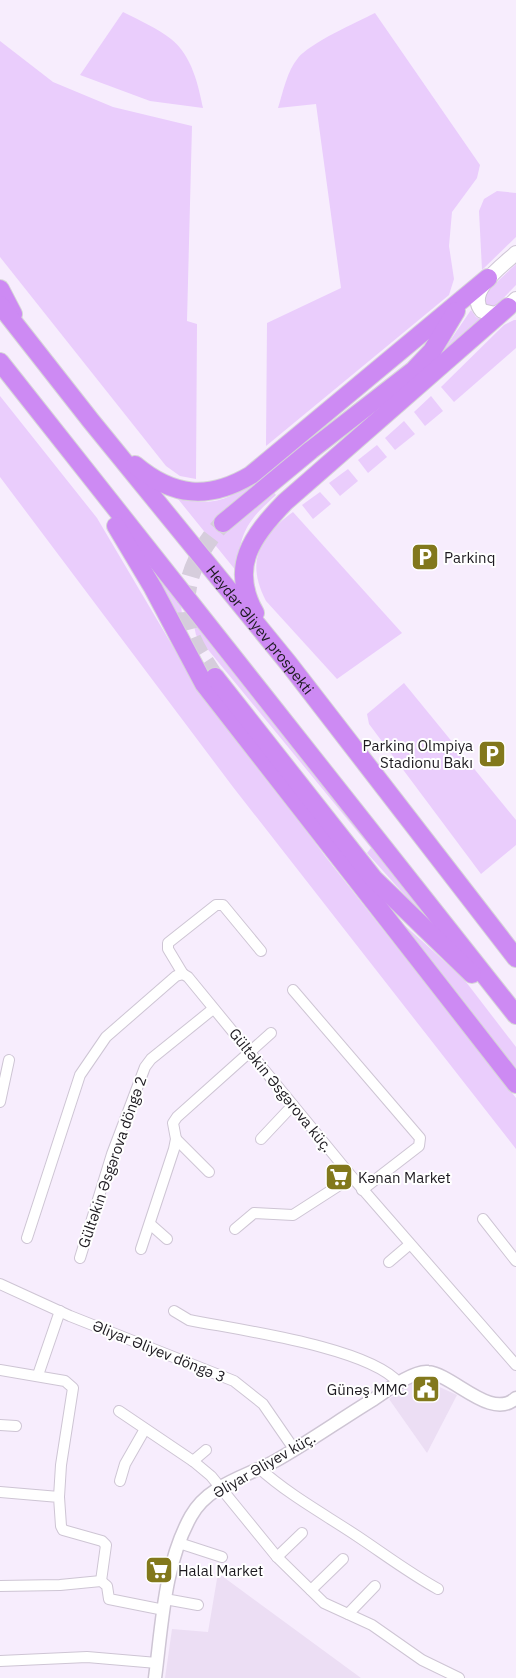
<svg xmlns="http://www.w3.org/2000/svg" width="516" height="1678" viewBox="0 0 516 1678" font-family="'IBM Plex Sans',sans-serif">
	<rect width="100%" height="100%" fill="#f7edfd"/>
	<!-- built -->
	<g fill="#ecdef4">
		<polygon points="420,1378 457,1395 427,1453 389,1399"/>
		<polygon points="218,1573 361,1678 165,1678 172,1629 208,1632"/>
	</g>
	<!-- green -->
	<g fill="#eacdfc">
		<path d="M123 12C139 20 157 28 171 39 192 56 198 84 203 108L150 101 80 75Z"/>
		<path d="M375 13 480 165 477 178 452 212 449 246 454 279 449 295 266 446 267 323 341 288 316 104 278 108C283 92 287 71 298 58 310 43 357 22 375 13Z"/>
		<polygon points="0,41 53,82 113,107 192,126 187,321 197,324 196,479 180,476 166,466 0,257"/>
		<polygon points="497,191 516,193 516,237 482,270 479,211 484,199"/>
		<polygon points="516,264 516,285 494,308 482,304 484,294"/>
		<polygon points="471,310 476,317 484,321 430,370"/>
		<polygon points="514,320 516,320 516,348 454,402 441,387 504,325"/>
		<polygon points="0,396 97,518 198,689 277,790 325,856 516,1098 516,1149 233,787 0,477"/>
		<polygon points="431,396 443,411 425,426 414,412"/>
		<polygon points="404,421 415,434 395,450 385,438"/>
		<polygon points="377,445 387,457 368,473 358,460"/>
		<polygon points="348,469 358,481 340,496 329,483"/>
		<path d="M260 475 264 480 239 499 214 523 226 531 271 489 276 495C246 522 240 532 237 572L178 499C218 506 229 500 260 475Z"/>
		<polygon points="320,492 331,504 313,519 302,505"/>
		<path d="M293 512 402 633 337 679 266 601C245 561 260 536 293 512Z"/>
		<polygon points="144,556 181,602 183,631"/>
		<polygon points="192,616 449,934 410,901 367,853 371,848 196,635"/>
		<polygon points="404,683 516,820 516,845 481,874 369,724 367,714"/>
		<polygon points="401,922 463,978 516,1047 516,1073"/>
	</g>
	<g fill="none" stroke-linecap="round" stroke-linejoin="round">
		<!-- motorway-tunnel -->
		<path stroke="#d6cddc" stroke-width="18" stroke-dasharray="18 9" stroke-linecap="butt" d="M215 677C206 663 195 648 190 633 178 592 195 552 223 523"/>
		<!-- minor casing -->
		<g stroke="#cec5d4" stroke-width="12">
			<g id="minor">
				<polyline points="183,974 188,977 352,1177 516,1365"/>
				<polyline points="183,974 168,949 168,943 216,905 223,905 261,951"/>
				<polyline points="293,990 420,1138 419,1146 362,1190"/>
				<polyline points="0,1102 9,1060"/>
				<polyline points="176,1139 209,1172"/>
				<polyline points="261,1139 293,1105"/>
				<polyline points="483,1219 516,1261"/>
				<polyline points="150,1224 167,1239"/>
				<polyline points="235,1229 254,1213 293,1215 352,1177"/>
				<polyline points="27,1238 80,1075 106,1037 176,976 183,974"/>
				<polyline points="141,1249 174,1149 176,1139 173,1123 177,1117 271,1033"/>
				<polyline points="80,1258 112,1154 145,1067 151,1059 213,1009"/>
				<polyline points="389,1262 409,1245"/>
				<polyline points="0,1284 70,1316 234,1381 263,1404 294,1449"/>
				<path d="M174 1311 189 1320C239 1330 368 1347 399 1383"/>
				<polyline points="0,1370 65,1381 73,1388 61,1465 59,1497"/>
				<polyline points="38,1375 60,1311"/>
				<polyline points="119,1411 193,1461 211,1476 277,1557 324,1603 372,1625 422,1660 459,1678"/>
				<polyline points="0,1425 16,1426"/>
				<polyline points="193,1461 206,1450"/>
				<path d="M259 1468C289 1495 324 1514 357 1536 384 1554 409 1573 438 1589"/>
				<polyline points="120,1481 125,1464 145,1429"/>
				<polyline points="0,1492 59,1497 61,1526 63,1530 102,1541 106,1545 101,1581"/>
				<polyline points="179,1543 222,1557"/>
				<polyline points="277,1557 302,1533"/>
				<polyline points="0,1586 60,1585 101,1581 107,1586 109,1599 164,1610"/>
				<polyline points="311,1590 343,1559"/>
				<polyline points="165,1599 198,1605"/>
				<polyline points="348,1614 375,1586"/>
				<polyline points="0,1661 87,1657 157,1663"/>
			</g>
		</g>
		<!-- tertiary casing -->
		<g stroke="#cec5d4" stroke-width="15">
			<path id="tertiary" d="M155 1678C162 1625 164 1564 191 1516 208 1485 245 1477 275 1461 309 1442 341 1419 374 1399 386 1391 414 1370 428 1372 454 1375 491 1421 516 1398"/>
		</g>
		<!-- secondary casing -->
		<g stroke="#cec5d4" stroke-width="16">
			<path id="secondary" d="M516 253C503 265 465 292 482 311L495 314 508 307 516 299"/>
		</g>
		<!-- motorway casing -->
		<g stroke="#d6d6d7" stroke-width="20">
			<g id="motorway">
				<polyline points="0,289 13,314"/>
				<path id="s1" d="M0 305 91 421 289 664 516 958"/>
				<polyline points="0,362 516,1015"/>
				<path d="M135 465C173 497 209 500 251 475L488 278"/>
				<polyline points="223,523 311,450 414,370 432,351 456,311"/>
				<polyline points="116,526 153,588 204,684 516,1084"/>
				<path d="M255 613C229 567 252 536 285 502L508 307"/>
				<polyline points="215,677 374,879 472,974"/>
			</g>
		</g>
		<!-- minor -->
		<use href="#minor" stroke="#fff" stroke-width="10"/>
		<!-- tertiary -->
		<use href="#tertiary" stroke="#fff" stroke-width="12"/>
		<!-- secondary -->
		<use href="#secondary" stroke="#fff" stroke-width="14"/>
		<!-- motorway -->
		<use href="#motorway" stroke="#cd8af3" stroke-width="18"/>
	</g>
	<!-- icons -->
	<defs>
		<g id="parking-square" transform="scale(1.4375)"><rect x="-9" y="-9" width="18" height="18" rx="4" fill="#82781c" stroke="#fff"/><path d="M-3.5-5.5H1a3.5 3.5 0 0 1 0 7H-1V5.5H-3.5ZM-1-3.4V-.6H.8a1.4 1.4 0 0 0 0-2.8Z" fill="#fff"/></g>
		<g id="supermarket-square" transform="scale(1.4375)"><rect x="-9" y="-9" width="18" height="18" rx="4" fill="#82781c" stroke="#fff"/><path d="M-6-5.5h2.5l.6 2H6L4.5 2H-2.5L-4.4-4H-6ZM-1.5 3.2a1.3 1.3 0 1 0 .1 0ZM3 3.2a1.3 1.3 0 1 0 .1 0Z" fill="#fff"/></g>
		<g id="civic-square" transform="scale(1.4375)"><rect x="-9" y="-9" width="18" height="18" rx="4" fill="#82781c" stroke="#fff"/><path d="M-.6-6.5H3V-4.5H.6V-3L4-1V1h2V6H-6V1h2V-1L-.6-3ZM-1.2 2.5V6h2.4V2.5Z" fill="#fff"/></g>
	</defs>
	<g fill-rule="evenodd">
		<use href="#parking-square" x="425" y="557"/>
		<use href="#parking-square" x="492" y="754"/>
		<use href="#supermarket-square" x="339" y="1177"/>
		<use href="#civic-square" x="426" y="1389"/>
		<use href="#supermarket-square" x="159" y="1570"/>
	</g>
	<g text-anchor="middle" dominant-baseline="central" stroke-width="4" stroke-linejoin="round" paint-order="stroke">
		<!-- poi labels -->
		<g font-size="15" fill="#1d1a20" stroke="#fff" text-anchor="start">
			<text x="444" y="557">Parkinq</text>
			<text x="473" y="745" text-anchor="end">Parkinq Olmpiya<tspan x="473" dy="17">Stadionu Bakı</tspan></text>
			<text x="358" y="1177">Kənan Market</text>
			<text x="407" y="1389" text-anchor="end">Günəş MMC</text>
			<text x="178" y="1570">Halal Market</text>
		</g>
		<!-- street labels -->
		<g font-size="15" fill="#1d1a20" stroke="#fff">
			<text stroke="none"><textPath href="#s1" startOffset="416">Heydər Əliyev prospekti</textPath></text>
			<text transform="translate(281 1090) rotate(51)">Gültəkin Əsgərova küç.</text>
			<text transform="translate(112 1162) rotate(-71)">Gültəkin Əsgərova döngə 2</text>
			<text transform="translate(159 1351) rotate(22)">Əliyar Əliyev döngə 3</text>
			<text transform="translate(264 1465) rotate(-30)">Əliyar Əliyev küç.</text>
		</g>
	</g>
</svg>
